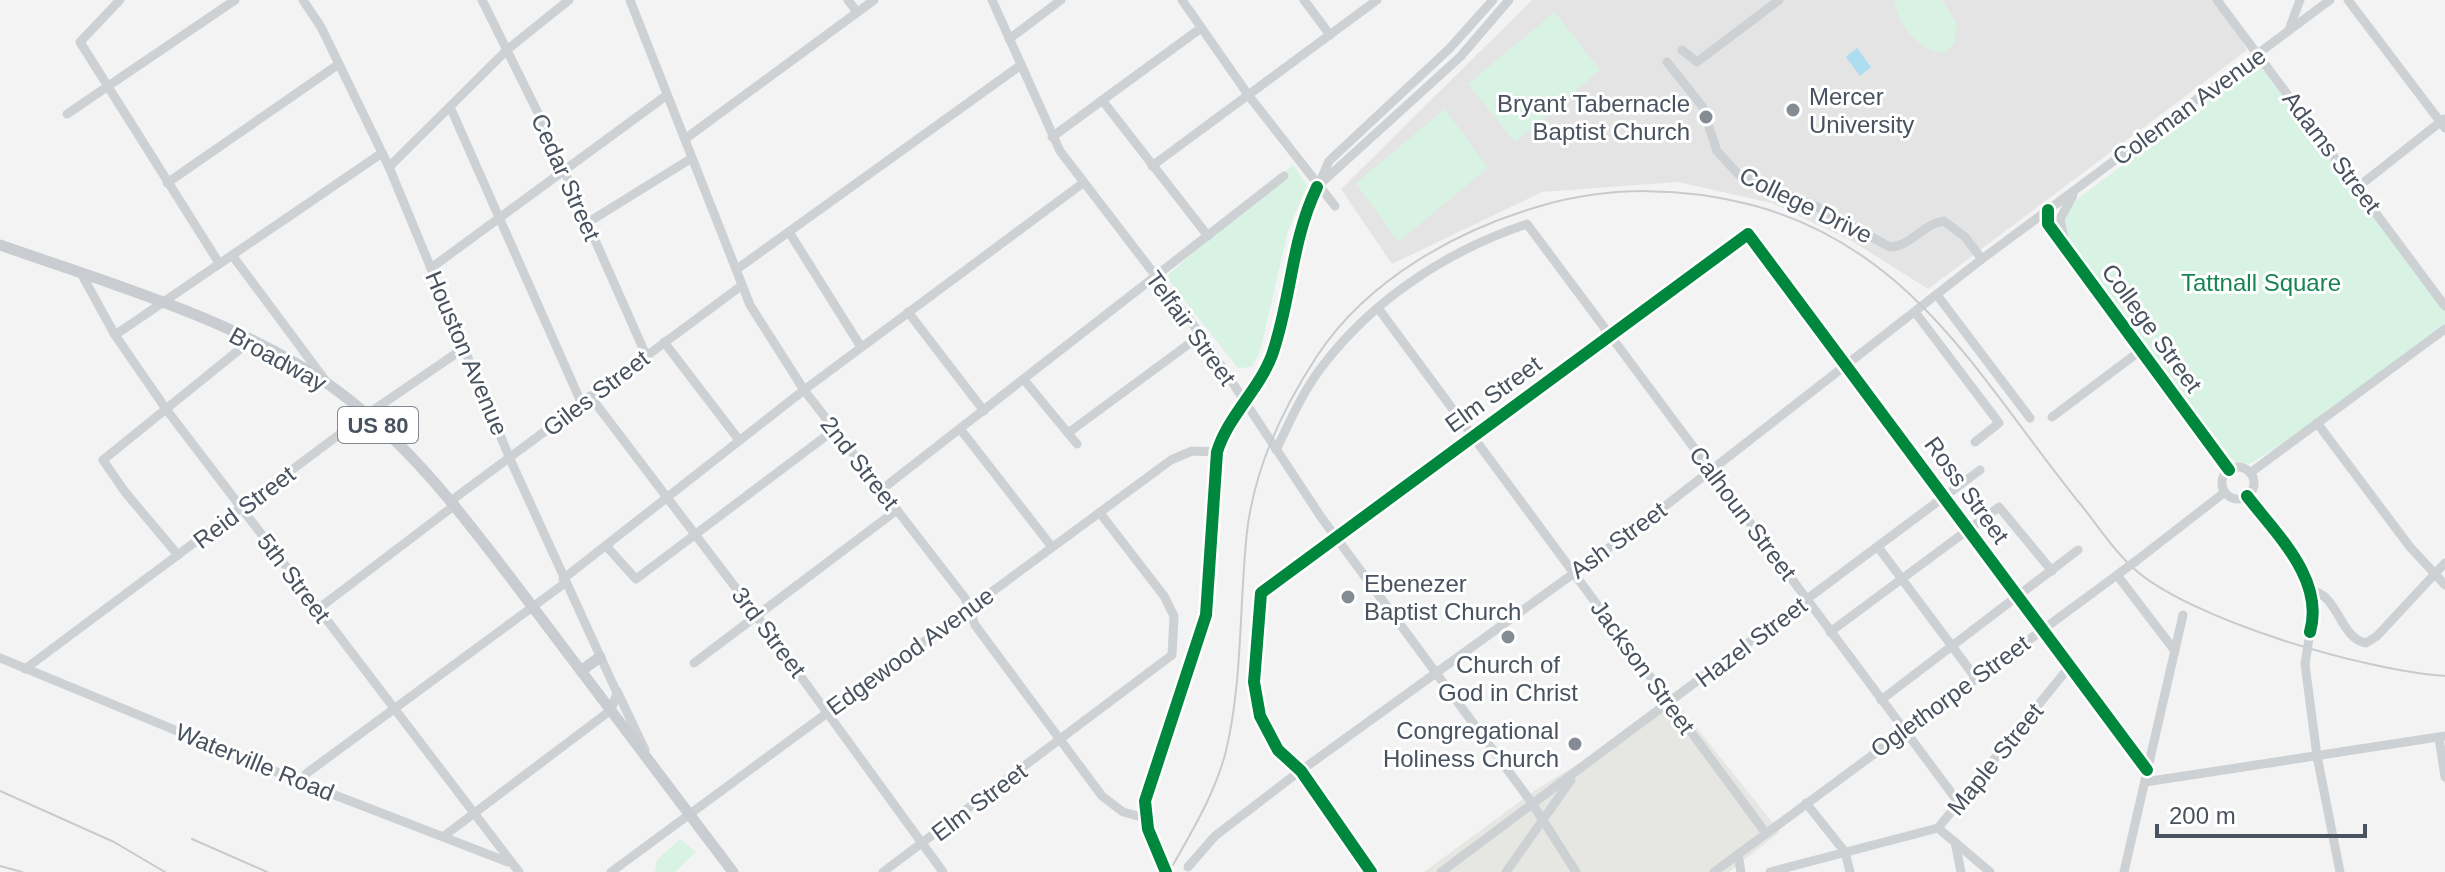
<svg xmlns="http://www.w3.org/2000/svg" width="2445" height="872" viewBox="0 0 2445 872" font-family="Arial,sans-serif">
	<rect width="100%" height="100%" fill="#f3f3f3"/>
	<!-- commercial -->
	<polygon fill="#e6e6e2" points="1677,703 1780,832 1729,872 1424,872 1534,791"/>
	<!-- education -->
	<polygon fill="#e5e4e5" points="1532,0 2220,0 2247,50 1928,289 1852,241 1772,203 1678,182 1542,192 1392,264 1341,189"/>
	<!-- green -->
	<g fill="#d8f2e3">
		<path d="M1895 0H1942L1957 24 1954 45 1943 53C1921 52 1895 23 1895 0Z"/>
		<polygon points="1555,12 1600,70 1515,142 1468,84"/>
		<polygon points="2252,68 2261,68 2266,73 2445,310 2445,324 2281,445 2249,464 2236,462 2225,453 2067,236 2062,220 2071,204"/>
		<polygon points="1445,109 1488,168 1398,242 1356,183"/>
		<polygon points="1293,164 1307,186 1288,231 1260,351 1252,367 1238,368 1166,277 1216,232 1288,179 1284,173"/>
		<polygon points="680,839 696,852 675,872 655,872 657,860"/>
	</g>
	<!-- water -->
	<polygon fill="#acddf0" points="1857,48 1871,67 1860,76 1846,57"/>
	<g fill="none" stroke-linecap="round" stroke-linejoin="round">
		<!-- minor -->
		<g stroke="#ced1d3" stroke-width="9">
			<polyline points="120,0 80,42 219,263"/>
			<polyline points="303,0 321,27 389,167 510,459 617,693 611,710 444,836"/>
			<polyline points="482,0 543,123 646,355"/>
			<polyline points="630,0 750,305 804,390 965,598 975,625 1102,796 1123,812 1146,818"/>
			<polyline points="848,0 857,12"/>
			<polyline points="992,0 1060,151 1201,335 1321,517 1532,803 1576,872"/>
			<polyline points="1182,0 1249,96 1335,206"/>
			<polyline points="1304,0 1330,35"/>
			<polyline points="2217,0 2445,306"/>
			<polyline points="2348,0 2445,128"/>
			<polyline points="2289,30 2300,0"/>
			<polyline points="1009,39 1061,0"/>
			<polyline points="1682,50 1697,62 1779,0"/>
			<path d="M1667 62 1702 106 1717 151 1738 174 1817 207 1890 247C1911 246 1923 224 1944 221L1965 237 1982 259"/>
			<polyline points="1102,100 1208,236"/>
			<polyline points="451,109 581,402"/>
			<polyline points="67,114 235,0"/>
			<polyline points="1052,137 1201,28"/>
			<polyline points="685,139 874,0"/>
			<polyline points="1152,166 1377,0"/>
			<polyline points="389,167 508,49 569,0"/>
			<polyline points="167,183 339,64"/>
			<polyline points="1319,185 1460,57 1509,0"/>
			<polyline points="2358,187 2444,119"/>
			<polyline points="2048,210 2048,224 2229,470"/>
			<polyline points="587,223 692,158"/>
			<polyline points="789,232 861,347"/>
			<polyline points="2064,239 2060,219 2073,195"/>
			<polyline points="232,255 325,380"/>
			<polyline points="431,268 667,95"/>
			<polyline points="737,269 1021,65"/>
			<polyline points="82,275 115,335 166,409 519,872"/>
			<polyline points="1937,295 2030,418"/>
			<polyline points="1378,308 1765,832"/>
			<polyline points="908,312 984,411"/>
			<polyline points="1915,312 1999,423 1975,442"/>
			<polyline points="115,335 382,153"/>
			<polyline points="664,342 739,440"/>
			<polyline points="1025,381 1077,444"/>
			<polyline points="590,396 751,608 943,872"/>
			<polyline points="2052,417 2140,351"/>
			<polyline points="2317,423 2410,547 2445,585"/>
			<polyline points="961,430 1052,547"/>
			<polyline points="1068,433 1201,335"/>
			<path d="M1276 450C1290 421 1304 389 1324 364 1375 298 1449 250 1527 224L1959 803"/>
			<circle cx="2238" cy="483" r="16"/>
			<polyline points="2250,473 2445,329"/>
			<polyline points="881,490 1284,176"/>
			<path d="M2247 496C2276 534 2325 579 2310 632"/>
			<polyline points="452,500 741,286"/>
			<polyline points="607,547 636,579 834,430"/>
			<polyline points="1878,547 1975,677"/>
			<polyline points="178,555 125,492 103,460 250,341"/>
			<polyline points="2136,561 2225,492"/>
			<polyline points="2117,575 2175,651"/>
			<polyline points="563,579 804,390 1083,183"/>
			<path d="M2311 591C2338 593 2340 639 2366 643L2377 636 2445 563"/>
			<polyline points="318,609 455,505"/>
			<polyline points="1830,632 1999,507 2052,571"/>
			<polyline points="0,658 301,782 508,862"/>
			<polyline points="694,663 897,510"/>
			<polyline points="2305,664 2317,756 2340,872"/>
			<polyline points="25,669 356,422 464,348"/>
			<polyline points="617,691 645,750"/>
			<polyline points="1881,700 2078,550"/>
			<polyline points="2439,738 2445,777"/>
			<polyline points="301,782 307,773 565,583"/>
			<polyline points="2145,782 2445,736"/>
			<polyline points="1806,803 1845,852 1850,872"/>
			<polyline points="1938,828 1990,872"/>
			<polyline points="1955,842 1961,872"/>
			<polyline points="1738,854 1741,872"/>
			<polyline points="1188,867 1215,836 1292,777 1642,524 1982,259 2330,0"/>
			<polyline points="611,872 1171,460 1192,451 1217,452"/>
			<polyline points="883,872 1172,655 1174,616 1164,596 1100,513"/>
			<polyline points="1166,872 1148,829 1145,801 1206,615 1217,452 1227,428 1271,357 1298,232 1329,161 1449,49 1493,0"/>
			<polyline points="1371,872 1301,771 1278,750 1260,716 1254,682 1261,593 1748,234 2147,770"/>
			<polyline points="1441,872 1980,470"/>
			<polyline points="1506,872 1571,780"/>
			<polyline points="1714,872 2121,572"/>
			<polyline points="1770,872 1938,828 2070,666"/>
			<polyline points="2124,872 2183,615"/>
		</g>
		<!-- major -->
		<g stroke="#c9cdd1" stroke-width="11">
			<path d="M0 245C105 282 237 320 328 384 412 443 471 526 532 606 599 695 666 783 733 872"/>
			<polyline points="581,671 600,657"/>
		</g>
		<!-- rail -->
		<g stroke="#c8cacc" stroke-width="2">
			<polyline points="0,791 114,842 165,872"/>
			<polyline points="192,839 267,872"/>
			<polyline points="0,866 22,872"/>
			<path d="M1169 872C1191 833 1215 794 1226 751 1243 679 1239 605 1247 532 1254 470 1283 408 1317 356 1368 279 1458 229 1544 205 1611 186 1684 187 1752 205 1913 248 1979 378 2077 500 2095 521 2111 548 2132 567 2189 620 2367 671 2445 676"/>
		</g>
		<!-- minor-bridge -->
		<g stroke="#ced1d3" stroke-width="9">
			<polyline points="2121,572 2136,561"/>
			<polyline points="2305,664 2310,632"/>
		</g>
		<!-- cycleway casing -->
		<g stroke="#fff" stroke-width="17">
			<g id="cycleway">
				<polyline points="2048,210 2048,224 2229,470"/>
				<path d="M2247 496C2276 534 2325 579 2310 632"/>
				<path d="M1166 872 1148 829 1145 801 1206 615 1217 452C1228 416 1259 390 1272 355 1292 298 1290 244 1317 187"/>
				<polyline points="1371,872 1301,771 1278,750 1260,716 1254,682 1261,593 1748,234 2147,770"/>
			</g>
		</g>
		<!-- cycleway -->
		<use href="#cycleway" stroke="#00873e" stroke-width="12"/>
	</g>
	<!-- markers -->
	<g fill="#848b93" stroke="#fff" stroke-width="3">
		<circle cx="1793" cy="110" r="8"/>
		<circle cx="1706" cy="117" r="8"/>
		<circle cx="1348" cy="597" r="8"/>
		<circle cx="1508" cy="637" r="8"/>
		<circle cx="1575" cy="744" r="8"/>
	</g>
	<g text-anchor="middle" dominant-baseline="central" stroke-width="6" stroke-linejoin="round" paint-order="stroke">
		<!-- shield labels -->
		<rect fill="#fff" stroke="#808790" stroke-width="2" x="338" y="407" width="80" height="36" rx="6"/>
		<g font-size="22" font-weight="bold" fill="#495360">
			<text x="378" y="425">US 80</text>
		</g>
		<!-- poi labels -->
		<g font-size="24" fill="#495360" stroke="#fff" text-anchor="start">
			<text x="1809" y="96">Mercer<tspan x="1809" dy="28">University</tspan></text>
			<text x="1690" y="103" text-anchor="end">Bryant Tabernacle<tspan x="1690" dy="28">Baptist Church</tspan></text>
			<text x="1364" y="583">Ebenezer<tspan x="1364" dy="28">Baptist Church</tspan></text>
			<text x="1508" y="664" text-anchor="middle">Church of<tspan x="1508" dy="28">God in Christ</tspan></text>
			<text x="1559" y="730" text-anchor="end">Congregational<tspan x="1559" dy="28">Holiness Church</tspan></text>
		</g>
		<!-- street labels -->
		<g font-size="24" fill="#495360" stroke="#fff">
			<text transform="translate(2189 106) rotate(-36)">Coleman Avenue</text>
			<text transform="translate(2332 152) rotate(53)">Adams Street</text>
			<text transform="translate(566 177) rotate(66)">Cedar Street</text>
			<text transform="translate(1806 205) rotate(26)">College Drive</text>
			<text transform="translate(1191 328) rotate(54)">Telfair Street</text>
			<text transform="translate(2152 328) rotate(54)">College Street</text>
			<text transform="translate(467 353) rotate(67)">Houston Avenue</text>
			<text transform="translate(278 359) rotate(29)">Broadway</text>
			<text transform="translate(596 393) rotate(-37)">Giles Street</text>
			<text transform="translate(1493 394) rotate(-36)">Elm Street</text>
			<text transform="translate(860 463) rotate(52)">2nd Street</text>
			<text transform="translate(1967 490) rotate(54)">Ross Street</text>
			<text transform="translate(244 507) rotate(-37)">Reid Street</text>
			<text transform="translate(1743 513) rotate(53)">Calhoun Street</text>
			<text transform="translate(1618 540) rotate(-36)">Ash Street</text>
			<text transform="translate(294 578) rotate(53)">5th Street</text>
			<text transform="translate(769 632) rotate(53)">3rd Street</text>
			<text transform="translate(1751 642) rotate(-37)">Hazel Street</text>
			<text transform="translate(910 651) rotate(-36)">Edgewood Avenue</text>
			<text transform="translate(1643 667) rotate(54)">Jackson Street</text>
			<text transform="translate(1950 696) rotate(-36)">Oglethorpe Street</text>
			<text transform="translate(1995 759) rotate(-51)">Maple Street</text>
			<text transform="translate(255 762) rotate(22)">Waterville Road</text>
			<text transform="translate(979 802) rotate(-37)">Elm Street</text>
		</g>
		<!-- park labels -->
		<g font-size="24" fill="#178454" stroke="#fff">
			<text x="2261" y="282">Tattnall Square</text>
		</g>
	</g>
	<!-- scale -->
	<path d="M2157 824v12h208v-12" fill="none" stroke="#495360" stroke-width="4"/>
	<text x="2169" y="824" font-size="24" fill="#495360" stroke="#ffffff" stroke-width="6" paint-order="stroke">200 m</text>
</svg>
